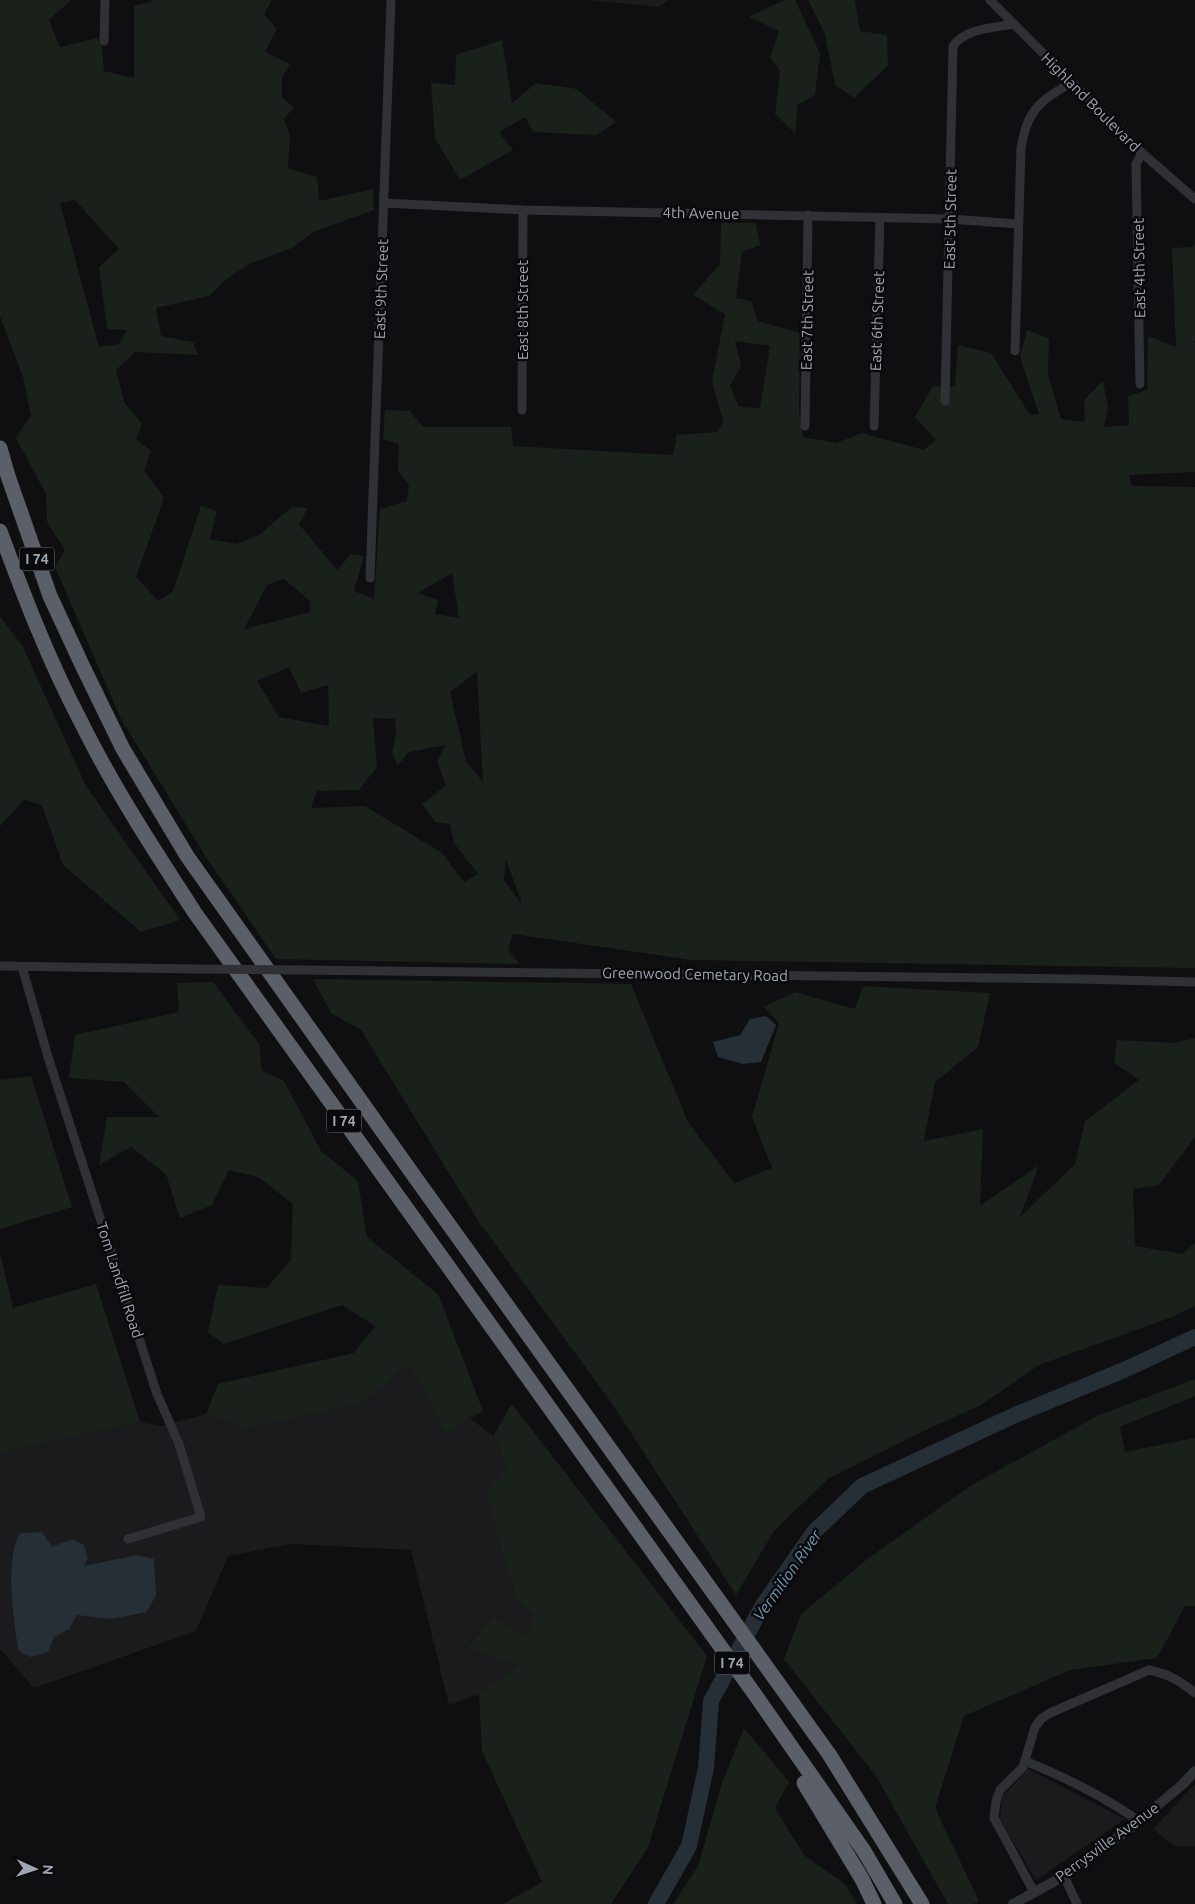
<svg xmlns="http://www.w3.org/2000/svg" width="1195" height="1904" viewBox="0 0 1195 1904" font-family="Ubuntu,sans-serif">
	<rect width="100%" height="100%" fill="#0f0f11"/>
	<!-- built -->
	<g fill="#1b1b1e">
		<polygon points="588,0 668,0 659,7"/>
		<polygon points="409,1364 445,1432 470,1418 493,1436 507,1467 516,1597 536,1616 526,1635 494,1618 466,1647 517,1666 479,1694 449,1705 411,1550 291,1544 228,1556 196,1631 34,1688 0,1649 0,1453 140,1422 162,1426 206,1414 248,1429 364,1402"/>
		<polygon points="1028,1769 1125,1819 1036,1880 1000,1820 1002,1797"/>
		<polygon points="1195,1784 1195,1846 1174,1846 1153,1829"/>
	</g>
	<!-- green -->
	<g fill="#19211a" fill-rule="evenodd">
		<path d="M0 0H71L49 20 60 47 97 38 102 47 104 71 134 78V6L150 2 151 0H272L264 14 277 29 265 52 290 64 282 78V98L294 107 284 119 290 136 288 168 317 177 319 201 373 189 374 210 313 232 292 248 251 263 228 278 209 296 156 308 161 336 193 342 198 355 135 352 116 370 124 402 142 424 136 439 151 451 144 470 164 498 136 577 158 601 173 591 201 506 217 511 210 539 236 544 259 535 292 507 308 508 299 524 337 570 351 554 364 556 354 591 374 599 380 509 407 501 409 485 398 471 399 444 383 439 385 410 410 411 423 427H511L513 446 673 455 677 435 717 432 723 422 712 381 725 314 693 295 720 264 721 223H756L760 245 742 252 736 298 751 301 758 321 800 333 799 411 803 437 836 443 862 433 924 450 936 440 915 417 933 386 955 387 958 345 991 353 1030 415 1039 414 1020 357 1027 330 1049 339 1048 375 1061 419 1085 422 1084 400 1103 381 1108 408 1104 427 1129 425 1128 396 1147 390 1148 336 1176 347 1172 248 1193 247 1195 240V341H1193L1195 343V472L1129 475 1132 486 1195 487V968L692 960 513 934 508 949 519 964 276 959 206 857 121 719 55 567 65 550 47 522 46 494 16 438 31 415 23 377 0 316ZM75 200 119 249 99 267 107 329 127 330 119 344 99 347 60 203ZM735 341 770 346 760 408 739 407 730 386 741 366ZM452 573 459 618 435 614 438 600 418 593ZM284 579 310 601V612L244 629 267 585ZM289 667 301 693 328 685 329 726 279 717 257 681ZM477 672 483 782 466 761 450 692ZM373 718 395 719 396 731 392 753 398 765 409 752 446 745 437 761 446 785 422 804 435 822 450 824 454 843 478 874 464 882 442 853 365 806 311 808 317 791 359 790 377 767ZM506 860 522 903H521L504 880Z"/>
		<polygon points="784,0 795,0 820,53 815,95 798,104 795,133 775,114 780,71 770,57 779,31 749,17"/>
		<polygon points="808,0 855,0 860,31 887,35 888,65 854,98 835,85 825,34"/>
		<polygon points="502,40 512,103 536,83 577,89 616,122 597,135 533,132 525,117 499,132 513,150 460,180 435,138 431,83 455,85 456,55"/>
		<polygon points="0,616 23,647 86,786 180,920 141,932 63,865 42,805 24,800 0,826"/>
		<polygon points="313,979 631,984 688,1122 734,1183 772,1168 752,1117 779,1023 764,1007 795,992 855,1009 863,986 990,993 978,1047 935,1082 924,1141 983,1129 980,1206 1039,1165 1020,1217 1075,1164 1085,1121 1139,1080 1114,1063 1117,1040 1173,1043 1195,1038 1195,1137 1159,1185 1133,1189 1135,1246 1182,1254 1195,1243 1195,1306 1172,1317 1039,1365 981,1405 917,1434 829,1478 774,1531 736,1595 611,1402 479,1222 361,1030 331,1013"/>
		<polygon points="213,982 259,1044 262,1071 284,1081 321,1151 358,1181 367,1237 438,1294 483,1411 445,1432 409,1364 364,1402 248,1429 206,1414 218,1384 354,1353 375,1326 342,1305 224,1344 208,1332 218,1285 267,1288 291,1259 293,1204 258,1177 229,1170 212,1205 180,1218 166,1174 131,1147 99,1165 107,1117 159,1117 124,1082 69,1078 75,1035 179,1012 177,983"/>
		<polygon points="31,1076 72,1207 0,1229 0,1080"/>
		<polygon points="0,1253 13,1308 96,1284 140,1422 0,1453"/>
		<polygon points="1195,1379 1195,1396 1120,1427 1125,1452 1195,1438 1195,1606 1185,1606 1157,1658 1070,1670 964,1716 935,1808 979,1901 973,1904 948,1904 876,1776 784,1659 801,1614 866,1560 970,1486 1099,1415"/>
		<polygon points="512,1404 707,1656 648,1847 611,1904 503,1904 542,1882 482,1751 479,1694 517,1666 466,1647 494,1618 526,1635 535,1616 516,1597 486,1493 507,1467 493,1436"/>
		<polygon points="744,1728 789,1782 775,1808 804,1855 845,1884 857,1904 673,1904 698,1866 722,1783"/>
	</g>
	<!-- water -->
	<g fill="#252f35">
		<polygon points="766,1016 776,1025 761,1062 743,1064 718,1057 713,1042 740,1035 750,1019"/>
		<path d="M42 1532 52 1547 72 1539 84 1545 88 1558 84 1566 137 1555 154 1559 156 1596 146 1612 112 1619 77 1615 69 1629 54 1637 48 1652 30 1657 18 1650C14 1616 4 1563 20 1533Z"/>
	</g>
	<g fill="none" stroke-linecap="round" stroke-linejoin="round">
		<!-- river -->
		<polyline stroke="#252f35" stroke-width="16" points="656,1904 689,1846 706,1768 711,1701 763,1605 814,1532 862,1486 1015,1415 1124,1370 1195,1337"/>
		<!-- minor -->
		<g stroke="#303136" stroke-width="9">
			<polyline points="990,0 1142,153 1195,199"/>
			<polyline points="104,41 105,0"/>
			<polyline points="384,203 523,210 950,219 1018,224"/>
			<path d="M1015 351 1021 148C1027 110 1039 102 1072 82"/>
			<polyline points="1140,384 1136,164 1142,153"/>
			<path d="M945 401 953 46C965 28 994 28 1014 24"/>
			<polyline points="522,410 523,210"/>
			<polyline points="805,426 808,215"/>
			<polyline points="874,426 880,217"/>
			<polyline points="370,578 391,0"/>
			<polyline points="0,966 195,969"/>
			<polyline points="22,967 49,1060 122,1286 157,1394 179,1444 201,1517 128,1539"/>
			<polyline points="299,970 1079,979 1195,982"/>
			<path d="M1025 1761C1065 1777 1103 1796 1139 1821"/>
			<polyline points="1064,1876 1077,1904"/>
			<path d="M1034 1892 994 1818 996 1801 1000 1790 1023 1767 1035 1727 1041 1719 1050 1713 1149 1670C1171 1675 1178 1680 1195 1693"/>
		</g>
		<!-- tertiary -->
		<polyline stroke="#303136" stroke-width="10" points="1013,1904 1064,1876 1132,1827 1183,1784 1195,1771"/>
		<!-- motorway -->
		<g stroke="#5b5f67" stroke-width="15">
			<polyline points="0,448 8,476 50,596 83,667 123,749 187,856 417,1180 829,1754 922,1904"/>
			<path d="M0 531C24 596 48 659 80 720 113 787 154 850 195 913L756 1696 864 1851 895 1904"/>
			<polyline points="804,1783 862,1879 874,1904"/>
		</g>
		<!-- minor-bridge -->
		<polyline stroke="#303136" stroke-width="9" points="195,969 299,970"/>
	</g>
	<g text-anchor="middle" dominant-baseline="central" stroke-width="5" stroke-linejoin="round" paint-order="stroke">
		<!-- shield labels -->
		<g fill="#0a0a0c" stroke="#727781" stroke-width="1">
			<rect x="19.5" y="547.5" width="35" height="23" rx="4"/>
			<rect x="326.5" y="1109.5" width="35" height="23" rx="4"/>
			<rect x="714.5" y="1651.5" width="35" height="23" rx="4"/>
		</g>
		<g font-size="14" font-weight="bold" fill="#9fa6b3">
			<text x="37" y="559">I 74</text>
			<text x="344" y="1121">I 74</text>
			<text x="732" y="1663">I 74</text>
		</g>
		<!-- street labels -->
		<g font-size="15" fill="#9fa6b3" stroke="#0a0a0c">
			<text transform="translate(1091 102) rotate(45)">Highland Boulevard</text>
			<text transform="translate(701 213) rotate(1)">4th Avenue</text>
			<text transform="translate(950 219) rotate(-89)">East 5th Street</text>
			<text transform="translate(1139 268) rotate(-91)">East 4th Street</text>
			<text transform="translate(381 289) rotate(-88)">East 9th Street</text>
			<text transform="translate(522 310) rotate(-90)">East 8th Street</text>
			<text transform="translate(807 320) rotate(-89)">East 7th Street</text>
			<text transform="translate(877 321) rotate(-88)">East 6th Street</text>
			<text transform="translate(695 974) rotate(1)">Greenwood Cemetary Road</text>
			<text transform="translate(120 1280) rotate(72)">Tom Landfill Road</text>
			<text transform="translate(1107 1842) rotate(-36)">Perrysville Avenue</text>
		</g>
		<!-- water labels -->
		<g font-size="16" font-style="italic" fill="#7198b3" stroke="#0a0a0c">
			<text transform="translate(787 1575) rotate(-55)">Vermilion River</text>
		</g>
	</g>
	<!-- north arrow -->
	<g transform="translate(35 1869) rotate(93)" stroke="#0a0a0c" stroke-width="4" paint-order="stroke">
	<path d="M0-4L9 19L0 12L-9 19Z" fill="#9fa6b3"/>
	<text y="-8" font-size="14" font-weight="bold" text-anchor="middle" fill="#9fa6b3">N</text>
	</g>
</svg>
